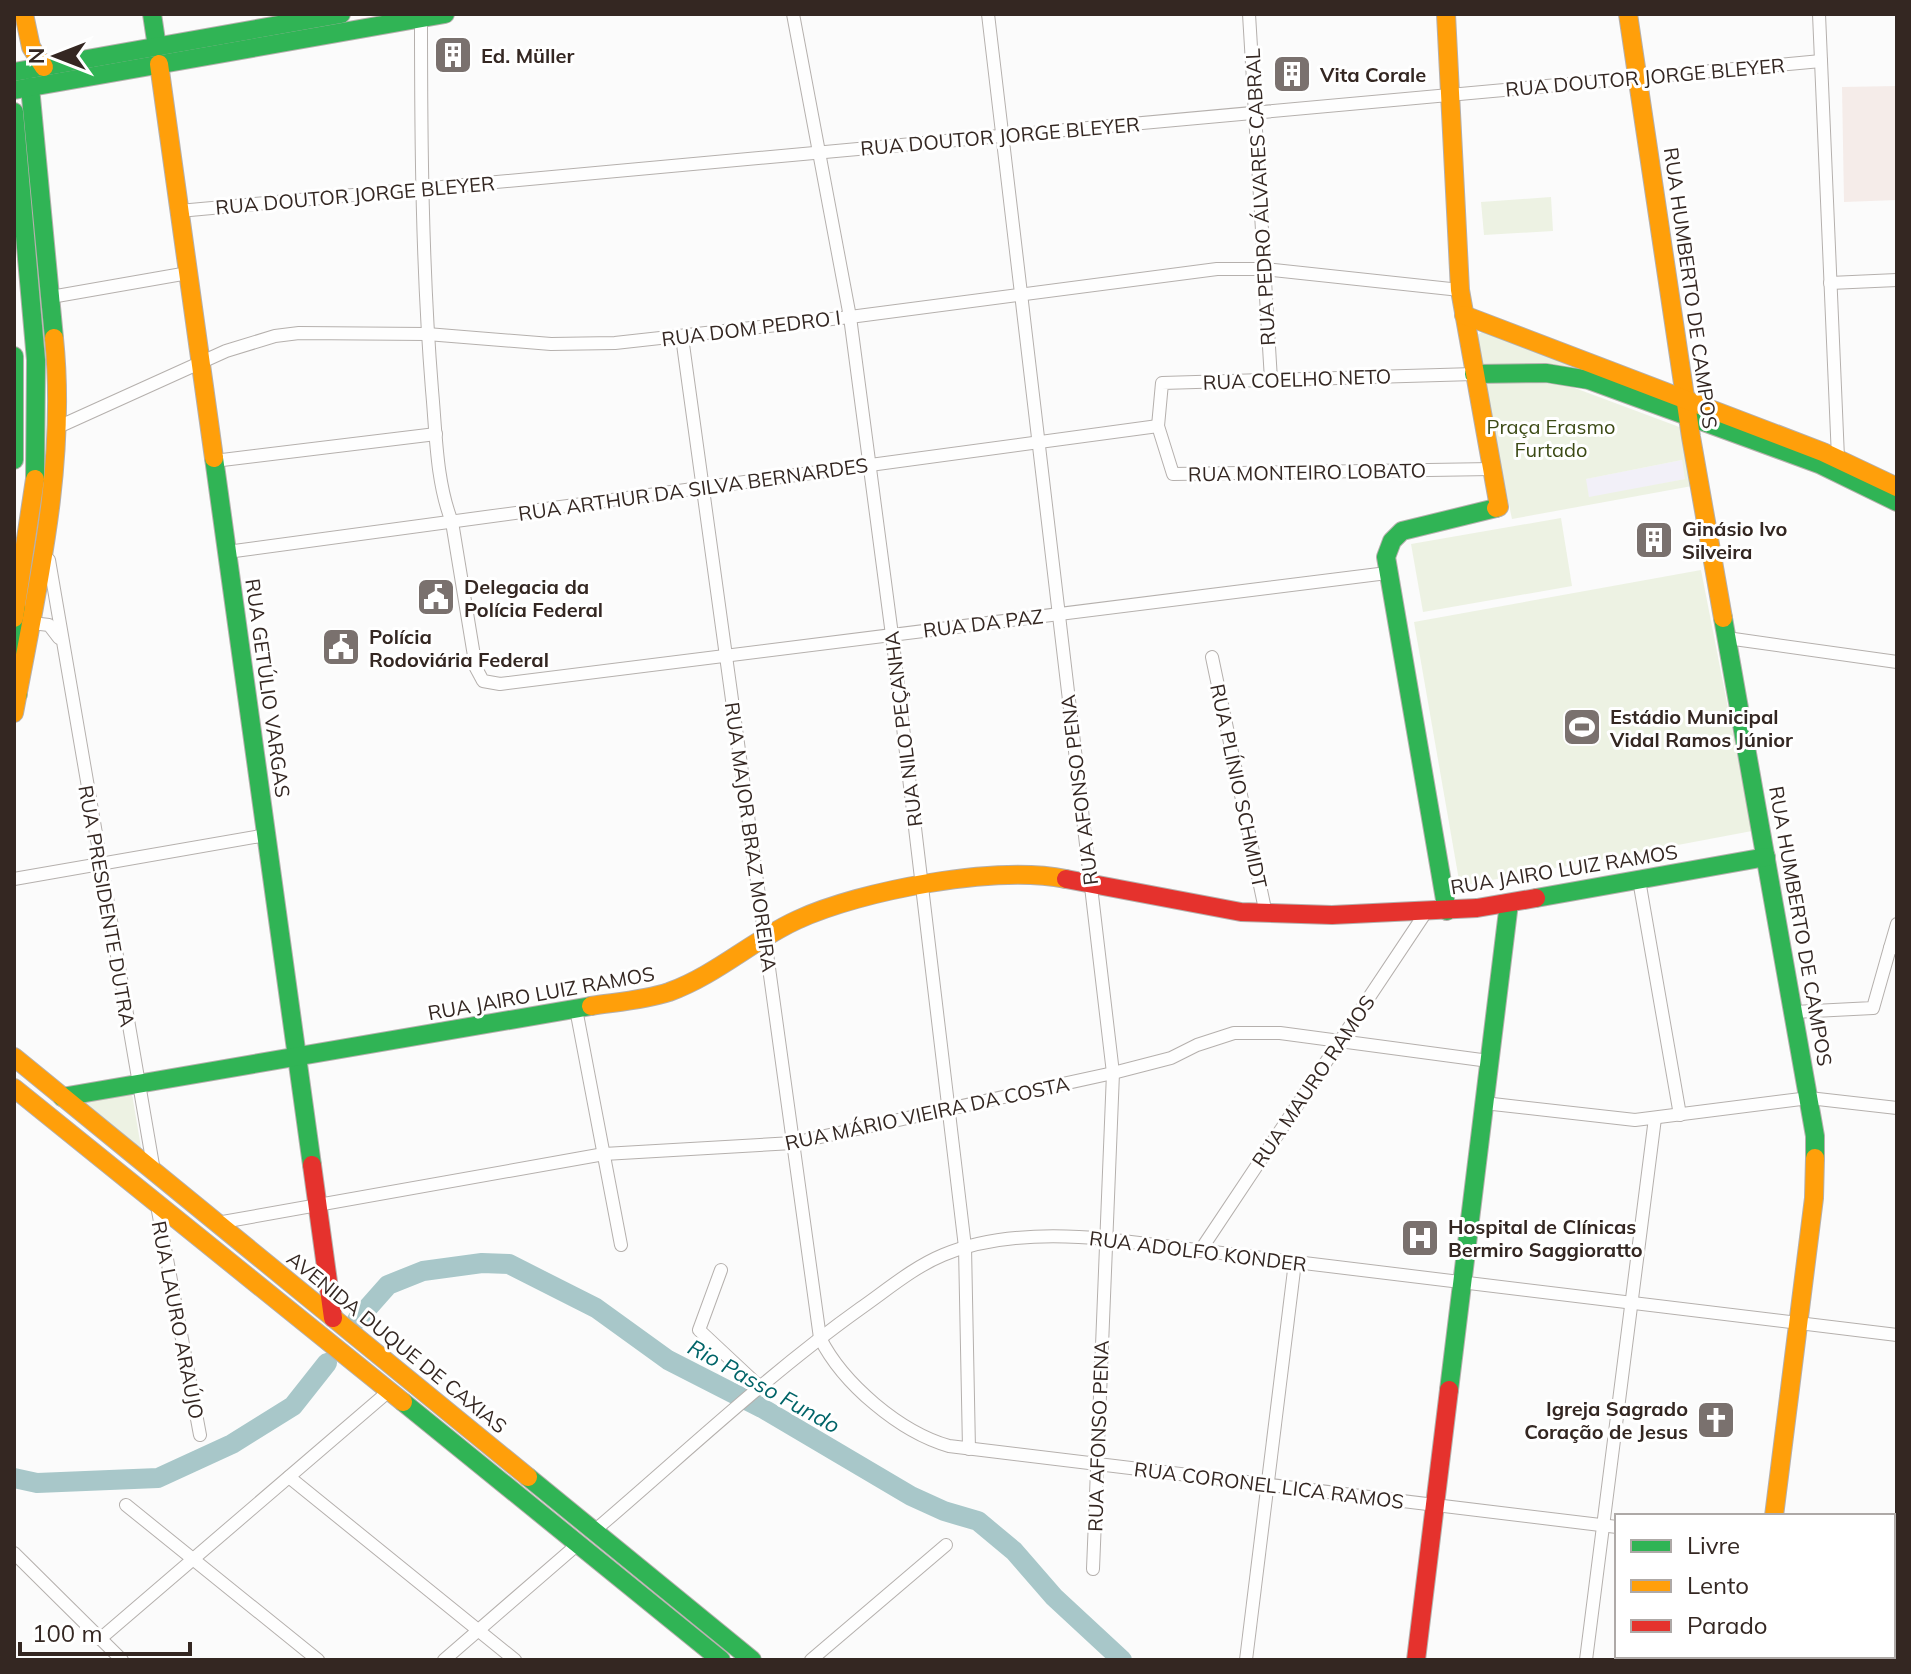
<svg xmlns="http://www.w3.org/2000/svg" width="1911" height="1674" viewBox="0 0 1911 1674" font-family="Mulish,sans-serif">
	<rect width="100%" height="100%" fill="#fbfbfb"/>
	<!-- commercial -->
	<polygon fill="#f2f0f8" points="1682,460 1686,479 1589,498 1585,479"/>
	<!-- built -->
	<polygon fill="#f5ece9" points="1897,86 1897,200 1844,202 1842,87"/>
	<!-- green -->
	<g fill="#edf2e3" fill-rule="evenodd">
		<polygon points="1551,197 1553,231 1484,235 1481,202"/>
		<polygon points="1482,332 1680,404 1562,367 1483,365 1477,335"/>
		<path d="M1483 382 1564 384 1682 428 1692 486 1512 519ZM1682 460 1685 479 1589 497 1586 479Z"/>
		<polygon points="1561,518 1572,586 1423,612 1411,544"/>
		<polygon points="1701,570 1752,831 1460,886 1414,622"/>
		<polygon points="132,1094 142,1153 78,1102"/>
	</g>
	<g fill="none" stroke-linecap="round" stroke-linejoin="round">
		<!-- river -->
		<g stroke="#a8c7c9" stroke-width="20">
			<polyline points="357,1320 388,1285 423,1271 482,1263 509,1264 596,1308 668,1360 762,1408 911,1496 944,1511 978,1521 1014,1551 1054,1597 1122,1660"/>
			<polyline points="14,1478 37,1483 158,1478 232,1444 293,1406 327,1363"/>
		</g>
		<!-- street casing -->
		<g stroke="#b5b0ad" stroke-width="14">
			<g id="street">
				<polyline points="793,14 850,317 892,635 965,1247 969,1449"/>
				<polyline points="988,14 1113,1073 1093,1569"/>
				<polyline points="1249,14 1271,380"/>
				<polyline points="1819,14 1838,458"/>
				<path d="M421 18C421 142 422 266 432 390 436 432 436 482 452 522L476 668 483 681 500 684 1387 573"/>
				<polyline points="179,211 1821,61"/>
				<polyline points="1830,283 1897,280"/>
				<polyline points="51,297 188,273"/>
				<path d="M682 337 820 1338C843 1384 900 1432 949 1446L1617 1527"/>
				<polyline points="1474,374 1162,383 1158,426 1173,474 1492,469"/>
				<polyline points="58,427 226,351 275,336 299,333 427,334 551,344 615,343 850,317 1217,269 1264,269 1460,290"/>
				<polyline points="214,461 436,434"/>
				<polyline points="227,552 1158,426"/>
				<polyline points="49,560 154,1171"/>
				<polyline points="32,623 49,625 59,638"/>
				<polyline points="1727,638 1897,662"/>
				<polyline points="1212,657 1266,914"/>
				<polyline points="14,879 266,835"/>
				<polyline points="1639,880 1680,1115"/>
				<polyline points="1890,948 1897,924"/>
				<polyline points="576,1009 621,1245"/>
				<polyline points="1794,1012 1873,1008 1890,948 1897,948"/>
				<polyline points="1484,1103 1635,1120 1809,1098 1897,1108"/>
				<polyline points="159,1205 158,1211 200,1435"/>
				<polyline points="217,1223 604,1154 793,1143 1113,1073 1171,1058 1197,1045 1234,1033 1280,1033 1489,1061"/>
				<polyline points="1200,1251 1426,912"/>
				<polyline points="721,1270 699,1330 761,1388"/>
				<polyline points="289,1477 515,1660"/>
				<polyline points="126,1505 318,1660"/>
				<path d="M594 1531C682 1456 767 1375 861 1308 888 1289 914 1267 943 1255 993 1234 1054 1234 1106 1239L1897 1335"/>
				<polyline points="14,1553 122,1660"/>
				<polyline points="1893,1558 1897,1558"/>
				<polyline points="100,1639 389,1391"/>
				<polyline points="444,1660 578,1544"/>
				<polyline points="811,1660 946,1545"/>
				<polyline points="1246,1660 1295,1262"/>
				<polyline points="1586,1660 1655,1118"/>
			</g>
		</g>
		<!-- fast casing -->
		<g stroke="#b5b0ad" stroke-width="20">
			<g id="fast">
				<polyline points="152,14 157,47"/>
				<polyline points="14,72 341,14"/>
				<polyline points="30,87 54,338"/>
				<polyline points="14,90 445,14"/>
				<polyline points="14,112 36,360 35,479"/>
				<polyline points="14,356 14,460"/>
				<polyline points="1474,374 1546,373 1589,380 1819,464 1897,502"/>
				<polyline points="214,458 312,1165"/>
				<polyline points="16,605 19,640 18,694"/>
				<polyline points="1723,618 1815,1136 1815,1158"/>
				<polyline points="1536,898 1766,857"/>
				<polyline points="1447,911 1386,557 1392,541 1402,531 1496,508"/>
				<polyline points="62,1097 591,1006"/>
				<polyline points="1449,1390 1509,903"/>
				<polyline points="403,1402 721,1660"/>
				<polyline points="528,1477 752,1660"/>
			</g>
		</g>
		<!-- slow casing -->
		<g stroke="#b5b0ad" stroke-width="20">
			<g id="slow">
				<polyline points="24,14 31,47 44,67"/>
				<polyline points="1446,14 1460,290 1499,507 1496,508"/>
				<polyline points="1628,14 1691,437 1723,618"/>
				<polyline points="159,64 214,458"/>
				<polyline points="1464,315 1823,452 1897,487"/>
				<polyline points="14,618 35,479"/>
				<path d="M14 713C37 589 67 465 54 338"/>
				<path d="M591 1006C617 1002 645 1000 669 992 716 975 753 940 797 920 862 890 996 865 1066 879"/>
				<polyline points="14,1057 528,1477"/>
				<polyline points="14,1088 403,1402"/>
				<polyline points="1774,1516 1814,1198 1815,1158"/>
				<polyline points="1755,1656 1755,1660"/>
			</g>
		</g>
		<!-- jam casing -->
		<g stroke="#b5b0ad" stroke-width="20">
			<g id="jam">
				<polyline points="1066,879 1241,912 1332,915 1477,908 1536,898"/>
				<polyline points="312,1165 333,1318"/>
				<polyline points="1416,1660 1449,1390"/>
			</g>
		</g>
		<!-- street -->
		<use href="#street" stroke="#fefefe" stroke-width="12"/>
		<!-- fast -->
		<use href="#fast" stroke="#30b455" stroke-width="18"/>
		<!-- slow -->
		<use href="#slow" stroke="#ff9f0a" stroke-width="18"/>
		<!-- jam -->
		<use href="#jam" stroke="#e5322d" stroke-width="18"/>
	</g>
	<!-- icons -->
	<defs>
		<g id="building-square" transform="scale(2)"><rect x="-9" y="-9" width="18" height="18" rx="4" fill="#7a716e" stroke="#fff"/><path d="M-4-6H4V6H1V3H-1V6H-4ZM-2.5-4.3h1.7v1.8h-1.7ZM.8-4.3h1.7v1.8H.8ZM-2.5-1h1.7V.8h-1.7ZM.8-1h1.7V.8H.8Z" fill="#fff"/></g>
		<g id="civic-square" transform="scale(2)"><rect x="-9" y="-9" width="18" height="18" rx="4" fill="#7a716e" stroke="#fff"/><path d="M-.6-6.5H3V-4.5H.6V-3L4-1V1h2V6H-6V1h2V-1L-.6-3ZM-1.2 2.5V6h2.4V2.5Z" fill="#fff"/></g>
		<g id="stadium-square" transform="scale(2)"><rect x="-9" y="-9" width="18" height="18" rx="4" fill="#7a716e" stroke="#fff"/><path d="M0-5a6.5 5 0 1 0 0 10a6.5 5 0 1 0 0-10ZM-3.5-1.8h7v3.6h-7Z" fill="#fff"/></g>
		<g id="hospital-square" transform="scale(2)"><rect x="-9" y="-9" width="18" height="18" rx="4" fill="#7a716e" stroke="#fff"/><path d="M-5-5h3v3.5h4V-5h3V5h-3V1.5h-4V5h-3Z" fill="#fff"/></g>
		<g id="church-square" transform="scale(2)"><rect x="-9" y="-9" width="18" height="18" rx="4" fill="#7a716e" stroke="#fff"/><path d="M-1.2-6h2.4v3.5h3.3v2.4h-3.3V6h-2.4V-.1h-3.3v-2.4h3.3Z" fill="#fff"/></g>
	</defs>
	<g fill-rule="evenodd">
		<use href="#building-square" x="453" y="55"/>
		<use href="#building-square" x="1292" y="74"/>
		<use href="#building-square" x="1654" y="540"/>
		<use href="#civic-square" x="436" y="597"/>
		<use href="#civic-square" x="341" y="647"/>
		<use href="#stadium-square" x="1582" y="727"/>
		<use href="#hospital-square" x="1420" y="1238"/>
		<use href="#church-square" x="1716" y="1420"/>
	</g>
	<g text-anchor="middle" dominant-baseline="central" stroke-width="6" stroke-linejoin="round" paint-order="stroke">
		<!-- poi labels -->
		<g font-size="20" font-weight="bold" fill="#342722" stroke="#fff" text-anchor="start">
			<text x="481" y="55">Ed. Müller</text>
			<text x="1320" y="74">Vita Corale</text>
			<text x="1682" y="528">Ginásio Ivo<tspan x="1682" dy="23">Silveira</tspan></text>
			<text x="464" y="586">Delegacia da<tspan x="464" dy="23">Polícia Federal</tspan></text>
			<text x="369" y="636">Polícia<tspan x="369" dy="23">Rodoviária Federal</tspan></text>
			<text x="1610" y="716">Estádio Municipal<tspan x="1610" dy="23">Vidal Ramos Júnior</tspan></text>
			<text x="1448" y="1226">Hospital de Clínicas<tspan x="1448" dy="23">Bermiro Saggioratto</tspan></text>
			<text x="1688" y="1408" text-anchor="end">Igreja Sagrado<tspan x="1688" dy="23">Coração de Jesus</tspan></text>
		</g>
		<!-- street labels -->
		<g font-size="20" fill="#342722" stroke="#fff">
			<text transform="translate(1645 77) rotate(-5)">RUA DOUTOR JORGE BLEYER</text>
			<text transform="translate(1000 136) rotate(-5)">RUA DOUTOR JORGE BLEYER</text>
			<text transform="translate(355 195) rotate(-5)">RUA DOUTOR JORGE BLEYER</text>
			<text transform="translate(1260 197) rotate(-93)">RUA PEDRO ÁLVARES CABRAL</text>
			<text transform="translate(1691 288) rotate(82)">RUA HUMBERTO DE CAMPOS</text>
			<text transform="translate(751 328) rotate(-7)">RUA DOM PEDRO I</text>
			<text transform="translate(1297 379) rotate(-2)">RUA COELHO NETO</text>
			<text transform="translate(1307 472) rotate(-1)">RUA MONTEIRO LOBATO</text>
			<text transform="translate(693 489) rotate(-8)">RUA ARTHUR DA SILVA BERNARDES</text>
			<text transform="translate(983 623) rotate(-7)">RUA DA PAZ</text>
			<text transform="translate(268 688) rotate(82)">RUA GETÚLIO VARGAS</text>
			<text transform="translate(903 729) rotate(-97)">RUA NILO PEÇANHA</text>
			<text transform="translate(1239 786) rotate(78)">RUA PLÍNIO SCHMIDT</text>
			<text transform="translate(1079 790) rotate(-97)">RUA AFONSO PENA</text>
			<text transform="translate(751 837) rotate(82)">RUA MAJOR BRAZ MOREIRA</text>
			<text transform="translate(1564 869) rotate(-9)">RUA JAIRO LUIZ RAMOS</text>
			<text transform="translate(107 906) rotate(80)">RUA PRESIDENTE DUTRA</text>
			<text transform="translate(1801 926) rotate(80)">RUA HUMBERTO DE CAMPOS</text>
			<text transform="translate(541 993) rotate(-10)">RUA JAIRO LUIZ RAMOS</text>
			<text transform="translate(1313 1081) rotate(-56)">RUA MAURO RAMOS</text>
			<text transform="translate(927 1113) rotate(-12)">RUA MÁRIO VIEIRA DA COSTA</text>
			<text transform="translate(1198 1251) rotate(7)">RUA ADOLFO KONDER</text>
			<text transform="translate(178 1320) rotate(79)">RUA LAURO ARAÚJO</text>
			<text transform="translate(397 1342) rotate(39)">AVENIDA DUQUE DE CAXIAS</text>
			<text transform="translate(1098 1436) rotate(-88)">RUA AFONSO PENA</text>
			<text transform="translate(1269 1485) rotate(7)">RUA CORONEL LICA RAMOS</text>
		</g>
		<!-- park labels -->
		<g font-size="20" fill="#3c4a15" stroke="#fff">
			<text x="1551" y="426">Praça Erasmo<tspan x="1551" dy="23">Furtado</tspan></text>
		</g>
		<!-- water labels -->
		<g font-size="22" font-style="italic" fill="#006468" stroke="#fff">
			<text transform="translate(764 1386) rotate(29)">Rio Passo Fundo</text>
		</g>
	</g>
	<!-- border -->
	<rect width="1911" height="1674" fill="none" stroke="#342722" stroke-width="32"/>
	<!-- legend -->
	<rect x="1615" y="1514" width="280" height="144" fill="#ffffff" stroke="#aea9a7" stroke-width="2"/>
	<rect x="1631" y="1540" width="40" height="12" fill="#30b455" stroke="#aea9a7" stroke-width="2"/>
	<text x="1687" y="1554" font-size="24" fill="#342722">Livre</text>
	<rect x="1631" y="1580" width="40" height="12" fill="#ff9f0a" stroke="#aea9a7" stroke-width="2"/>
	<text x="1687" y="1594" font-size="24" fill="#342722">Lento</text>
	<rect x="1631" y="1620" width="40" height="12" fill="#e5322d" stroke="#aea9a7" stroke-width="2"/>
	<text x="1687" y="1634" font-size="24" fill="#342722">Parado</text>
	<!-- north arrow -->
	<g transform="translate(56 56) rotate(270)" stroke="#ffffff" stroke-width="6" paint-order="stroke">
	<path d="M0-6L14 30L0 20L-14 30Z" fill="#342722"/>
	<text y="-12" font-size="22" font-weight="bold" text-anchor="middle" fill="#342722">N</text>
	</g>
	<!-- scale -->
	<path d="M20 1642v12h170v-12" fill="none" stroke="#342722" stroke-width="4"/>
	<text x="32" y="1642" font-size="24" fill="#342722" stroke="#ffffff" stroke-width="6" paint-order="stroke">100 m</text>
</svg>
